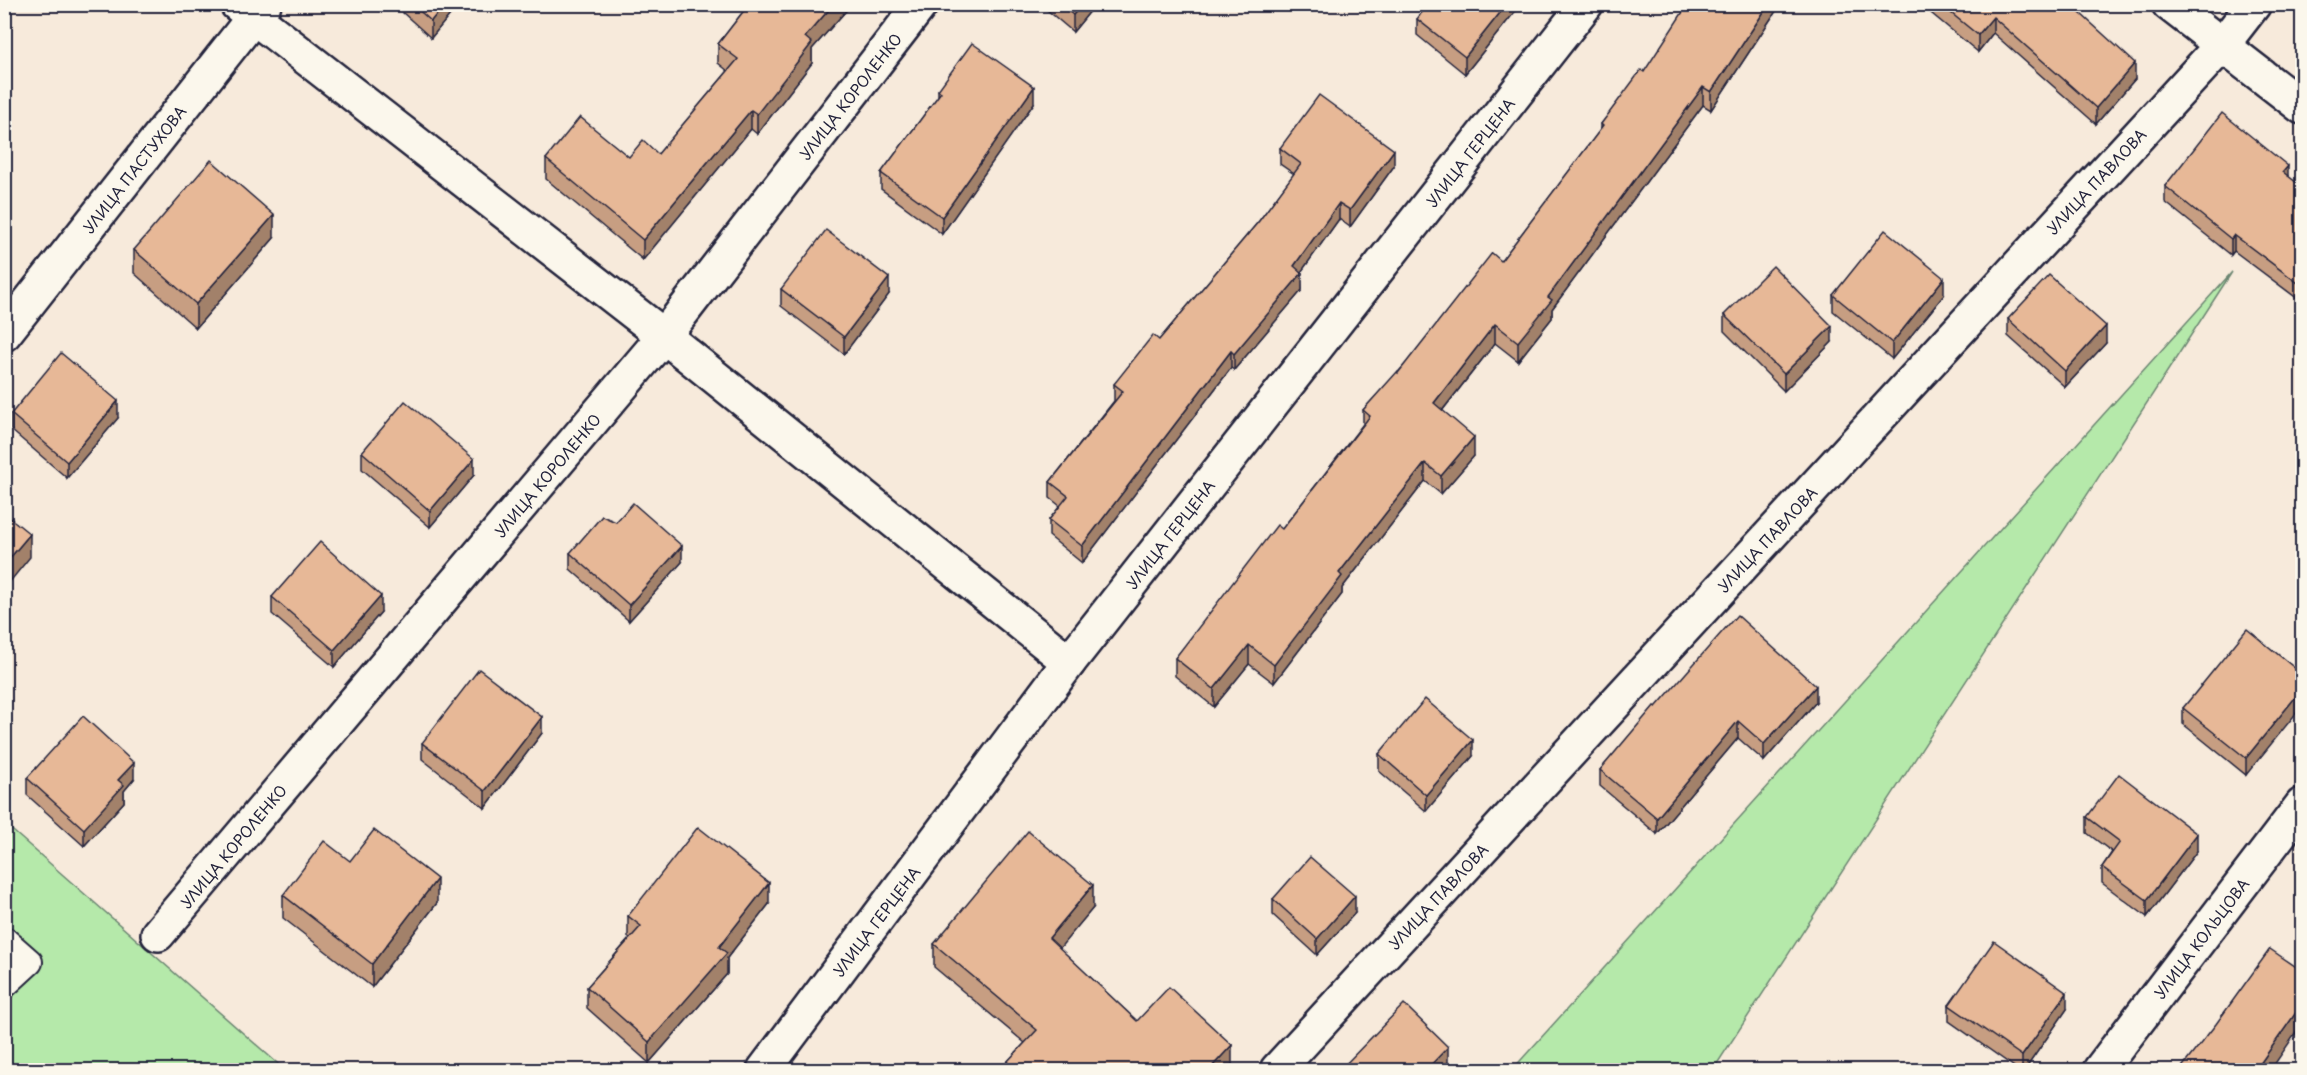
<svg xmlns="http://www.w3.org/2000/svg" width="2307" height="1075" viewBox="0 0 2307 1075" font-family="'Playpen Sans',sans-serif">
	<rect width="100%" height="100%" fill="#f7eadb"/>
	<filter id="ink" filterUnits="userSpaceOnUse"><feTurbulence type="fractalNoise" baseFrequency=".0167" numOctaves="2"/><feDisplacementMap in="SourceGraphic" scale="12" xChannelSelector="R" yChannelSelector="G"/><feConvolveMatrix kernelMatrix="1 2 1 2 8 2 1 2 1" color-interpolation-filters="sRGB"/></filter>
	<g filter="url(#ink)">
		<!-- green -->
		<g fill="#b5e9aa" stroke="#6c8672" stroke-width="1.5">
			<polygon points="2232,272 1713,1070 1512,1070"/>
			<polygon points="5,824 285,1070 5,1070"/>
		</g>
		<g fill="none" stroke-linecap="round" stroke-linejoin="round">
			<!-- service casing -->
			<g stroke="#22223b" stroke-width="30">
				<polyline id="service" points="4,940 29,962 4,985"/>
			</g>
			<!-- minor casing -->
			<g stroke="#22223b" stroke-width="38">
				<g id="minor">
					<polyline points="237,4 664,336 1069,662"/>
					<polyline points="2169,4 2302,107"/>
					<polyline points="4,334 264,4"/>
					<polyline points="158,934 664,336 921,4"/>
					<polyline points="764,1070 1069,662 1586,4"/>
					<polyline points="1277,1070 2223,44 2254,4"/>
					<polyline points="2100,1070 2302,805"/>
				</g>
			</g>
			<!-- service -->
			<use href="#service" stroke="#fbf7ec" stroke-width="26"/>
			<!-- minor -->
			<use href="#minor" stroke="#fbf7ec" stroke-width="33"/>
		</g>
		<!-- wall -->
		<g fill="#c79e82" stroke="#22223b" stroke-width="1.5">
			<polygon points="393,4 459,4 431,38"/>
			<polygon points="749,4 852,4 812,49 812,63 757,134 751,129 643,260 546,179 546,159 629,157 658,154 728,71 718,63 718,44"/>
			<polygon points="1040,4 1096,4 1073,32"/>
			<polygon points="1521,4 1465,74 1417,35 1417,19"/>
			<polygon points="1776,4 1776,11 1711,110 1703,105 1552,309 1552,318 1518,361 1495,343 1442,411 1474,456 1441,494 1425,481 1342,588 1342,594 1274,683 1249,664 1214,707 1175,676 1175,658 1282,529 1363,424 1363,410 1501,261 1601,129 1601,124 1644,72"/>
			<polygon points="1920,4 2070,4 2135,79 2096,124 1993,33 1978,52"/>
			<polygon points="938,90 1034,103 942,234 881,189 881,173 938,96"/>
			<polygon points="1280,148 1394,166 1350,227 1339,219 1301,272 1302,290 1234,370 1231,368 1082,563 1049,536 1049,520 1060,506 1050,498 1050,482 1114,401 1114,384 1159,340 1259,221 1294,174 1280,164"/>
			<polygon points="2288,176 2302,187 2302,302 2234,251 2231,255 2165,202 2165,186"/>
			<polygon points="274,238 196,328 134,273 134,250"/>
			<polygon points="781,289 889,294 844,354 781,306"/>
			<polygon points="1833,295 1944,295 1892,359 1833,311"/>
			<polygon points="1724,315 1832,342 1784,391 1724,331"/>
			<polygon points="2008,319 2106,343 2065,387 2008,336"/>
			<polygon points="11,414 118,418 67,478 11,430"/>
			<polygon points="362,452 474,475 430,527 362,469"/>
			<polygon points="570,553 682,562 629,621 570,569"/>
			<polygon points="272,597 381,612 334,667 272,614"/>
			<polygon points="2302,674 2246,775 2183,724 2183,708"/>
			<polygon points="1816,702 1764,761 1738,738 1657,834 1600,786 1600,770 1656,707"/>
			<polygon points="542,733 485,808 422,759 422,743"/>
			<polygon points="1379,754 1473,756 1426,811 1379,771"/>
			<polygon points="27,778 134,779 124,791 124,802 84,846 27,795"/>
			<polygon points="2087,817 2197,851 2147,917 2102,883 2102,867 2112,852 2087,833"/>
			<polygon points="350,861 437,903 372,987 283,918 283,895"/>
			<polygon points="1273,899 1355,913 1317,955 1273,915"/>
			<polygon points="769,904 727,958 727,974 649,1063 587,1008 587,987 630,938 628,937 628,916"/>
			<polygon points="1093,908 1059,948 1137,1021 1232,1068 1230,1071 1006,1071 1006,1063 1025,1043 934,967 934,944"/>
			<polygon points="1949,1005 2067,1009 2024,1071 2020,1071 1949,1021"/>
		</g>
		<!-- shaded-wall -->
		<g fill="#a2816a" stroke="#22223b" stroke-width="1.5">
			<polygon points="445,4 459,4 431,38 431,21"/>
			<polygon points="834,4 852,4 812,49 812,63 757,134 757,114 805,37"/>
			<polygon points="1082,4 1096,4 1073,32 1073,15"/>
			<polygon points="1507,4 1521,4 1465,74 1465,57"/>
			<polygon points="1769,4 1776,4 1776,11 1711,110 1711,92"/>
			<polygon points="1993,17 1993,33 1978,52 1978,35"/>
			<polygon points="2135,63 2135,79 2096,124 2096,108"/>
			<polygon points="1034,87 1034,103 942,234 942,217"/>
			<polygon points="1703,87 1703,105 1552,309 1552,318 1518,361 1518,342 1548,297"/>
			<polygon points="751,110 751,129 643,260 643,240"/>
			<polygon points="1394,150 1394,166 1350,227 1350,210"/>
			<polygon points="2288,166 2288,182 2283,172"/>
			<polygon points="1339,203 1339,219 1294,282 1294,266"/>
			<polygon points="274,215 274,238 196,328 196,304"/>
			<polygon points="2234,235 2234,251 2231,255 2231,239"/>
			<polygon points="1302,273 1302,290 1234,370 1234,354"/>
			<polygon points="889,278 889,294 844,354 844,337"/>
			<polygon points="1944,278 1944,295 1892,359 1892,343"/>
			<polygon points="1495,324 1495,343 1434,421 1434,403"/>
			<polygon points="1832,326 1832,342 1784,391 1784,374"/>
			<polygon points="2106,326 2106,343 2065,387 2065,371"/>
			<polygon points="1231,351 1231,368 1082,563 1082,546"/>
			<polygon points="118,401 118,418 67,478 67,462"/>
			<polygon points="1474,437 1474,456 1441,494 1441,476"/>
			<polygon points="474,459 474,475 430,527 430,511"/>
			<polygon points="1425,463 1425,481 1342,588 1342,594 1274,683 1274,665 1339,573"/>
			<polygon points="30,534 30,557 4,589 4,565"/>
			<polygon points="682,546 682,562 629,621 629,605"/>
			<polygon points="381,596 381,612 334,667 334,650"/>
			<polygon points="1249,645 1249,664 1214,707 1214,689"/>
			<polygon points="1816,686 1816,702 1764,761 1764,744"/>
			<polygon points="2302,689 2302,706 2246,775 2246,758"/>
			<polygon points="542,717 542,733 485,808 485,791"/>
			<polygon points="1738,721 1738,738 1657,834 1657,818"/>
			<polygon points="1473,740 1473,756 1426,811 1426,795"/>
			<polygon points="134,763 134,779 124,791 124,802 84,846 84,829 118,780"/>
			<polygon points="2197,834 2197,851 2147,917 2147,900"/>
			<polygon points="437,879 437,903 372,987 372,964"/>
			<polygon points="769,883 769,904 727,958 727,974 649,1063 649,1042 719,947"/>
			<polygon points="1093,885 1093,908 1049,961 1049,938"/>
			<polygon points="1355,896 1355,913 1317,955 1317,939"/>
			<polygon points="2067,993 2067,1009 2024,1071 2022,1071 2022,1056"/>
			<polygon points="2302,1004 2302,1024 2270,1071 2255,1071"/>
			<polygon points="1232,1045 1232,1068 1230,1071 1208,1071"/>
			<polygon points="1448,1047 1448,1064 1441,1071 1425,1071"/>
		</g>
		<!-- building -->
		<g fill="#e7b897" stroke="#22223b" stroke-width="1.5">
			<polygon points="412,4 445,4 431,21"/>
			<polygon points="749,4 834,4 805,37 812,43 757,114 751,110 643,240 546,159 580,117 629,157 643,140 658,154 738,59 718,44"/>
			<polygon points="1060,4 1082,4 1073,15"/>
			<polygon points="1428,4 1507,4 1465,57 1417,19"/>
			<polygon points="1688,4 1769,4 1711,92 1703,87 1548,297 1552,300 1518,342 1495,324 1434,403 1474,437 1441,476 1425,463 1339,573 1342,576 1274,665 1249,645 1214,689 1175,658 1277,525 1282,529 1370,416 1363,410 1397,372 1398,373 1492,253 1501,261 1603,126 1601,124 1641,70 1644,72"/>
			<polygon points="1940,4 2070,4 2135,63 2096,108 1993,17 1978,35"/>
			<polygon points="972,43 1034,87 942,217 881,173 941,92 938,90"/>
			<polygon points="1319,95 1394,150 1350,210 1339,203 1294,266 1302,273 1234,354 1231,351 1082,546 1049,520 1068,496 1050,482 1123,391 1114,384 1153,335 1159,340 1259,221 1301,164 1280,148"/>
			<polygon points="2222,113 2288,166 2283,172 2302,187 2302,286 2234,235 2231,239 2165,186"/>
			<polygon points="211,160 274,215 196,304 134,250"/>
			<polygon points="826,230 889,278 844,337 781,289"/>
			<polygon points="1885,230 1944,278 1892,343 1833,295"/>
			<polygon points="1773,266 1832,326 1784,374 1724,315"/>
			<polygon points="2049,275 2106,326 2065,371 2008,319"/>
			<polygon points="61,353 118,401 67,462 11,414"/>
			<polygon points="405,401 474,459 430,511 362,452"/>
			<polygon points="633,503 682,546 629,605 570,553 602,516 616,522"/>
			<polygon points="4,513 30,534 4,565"/>
			<polygon points="320,542 381,596 334,650 272,597"/>
			<polygon points="1737,615 1816,686 1764,744 1738,721 1657,818 1600,770 1654,706 1656,707"/>
			<polygon points="2247,629 2302,674 2302,689 2246,758 2183,708"/>
			<polygon points="479,669 542,717 485,791 422,743"/>
			<polygon points="1425,699 1473,740 1426,795 1379,754"/>
			<polygon points="83,716 134,763 118,780 124,785 84,829 27,778"/>
			<polygon points="2119,774 2197,834 2147,900 2102,867 2120,842 2087,817"/>
			<polygon points="698,827 769,883 719,947 727,953 649,1042 587,987 641,926 628,916"/>
			<polygon points="374,830 437,879 372,964 283,895 324,841 350,861"/>
			<polygon points="1028,831 1093,885 1049,938 1137,1021 1169,987 1232,1045 1208,1071 1014,1071 1006,1063 1037,1030 934,944"/>
			<polygon points="1310,857 1355,896 1317,939 1273,899"/>
			<polygon points="1994,941 2067,993 2022,1056 1949,1005"/>
			<polygon points="2270,949 2302,971 2302,1004 2255,1071 2179,1071 2216,1024"/>
			<polygon points="1404,1004 1448,1047 1425,1071 1339,1071"/>
		</g>
	</g>
	<g text-anchor="middle" dominant-baseline="central" stroke-width="5" stroke-linejoin="round" paint-order="stroke">
		<!-- street labels -->
		<g font-size="15" fill="#22223b" stroke="#fbf7ec">
			<text transform="translate(850 96) rotate(-52)">УЛИЦА КОРОЛЕНКО</text>
			<text transform="translate(1470 152) rotate(-52)">УЛИЦА ГЕРЦЕНА</text>
			<text transform="translate(134 169) rotate(-52)">УЛИЦА ПАСТУХОВА</text>
			<text transform="translate(2096 181) rotate(-47)">УЛИЦА ПАВЛОВА</text>
			<text transform="translate(547 475) rotate(-50)">УЛИЦА КОРОЛЕНКО</text>
			<text transform="translate(1170 534) rotate(-52)">УЛИЦА ГЕРЦЕНА</text>
			<text transform="translate(1767 539) rotate(-47)">УЛИЦА ПАВЛОВА</text>
			<text transform="translate(233 846) rotate(-50)">УЛИЦА КОРОЛЕНКО</text>
			<text transform="translate(1438 896) rotate(-47)">УЛИЦА ПАВЛОВА</text>
			<text transform="translate(876 921) rotate(-53)">УЛИЦА ГЕРЦЕНА</text>
			<text transform="translate(2201 938) rotate(-53)">УЛИЦА КОЛЬЦОВА</text>
		</g>
	</g>
	<!-- margin -->
	<rect width="2307" height="1075" fill="none" stroke="#fbf7ec" stroke-width="24"/>
	<rect x="12" y="12" width="2283" height="1051" fill="none" stroke="#22223b" stroke-width="2" filter="url(#ink)"/>
</svg>
